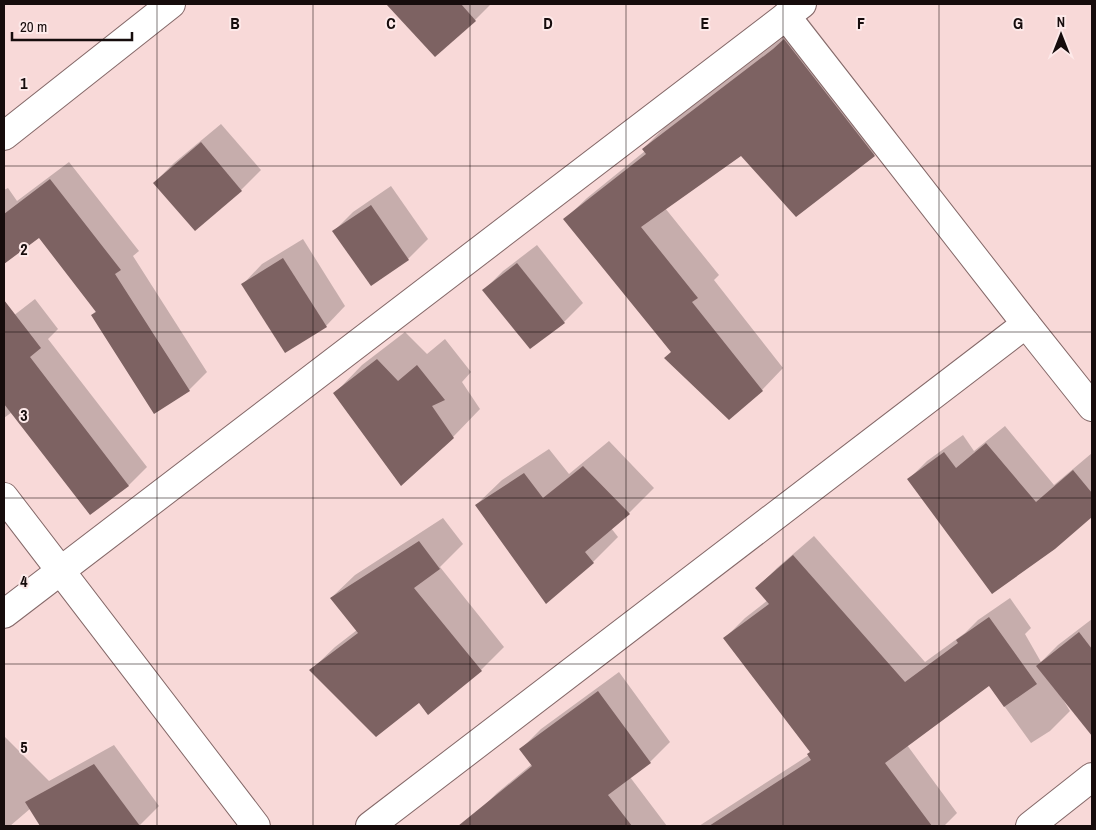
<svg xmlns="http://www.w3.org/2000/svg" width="1096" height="830" viewBox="0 0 1096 830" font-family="'Archivo Narrow',sans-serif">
	<rect width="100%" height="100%" fill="#f8d9d8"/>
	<!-- shadow -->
	<g fill="#0003">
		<polygon points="388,4 491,4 475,20 435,56"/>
		<polygon points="807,18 896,133 874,155 796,216 741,154 665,208 719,275 714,280 783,368 762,390 672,351 565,219 587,198 645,151 643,149 665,127 797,27"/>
		<polygon points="221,124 261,170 241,190 195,230 154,183 174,163"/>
		<polygon points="69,162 139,251 133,256 207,372 189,390 92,315 97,310 40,236 4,263 4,190 8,188 17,201"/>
		<polygon points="391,186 428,239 408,259 371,285 334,231 353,212"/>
		<polygon points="303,239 345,306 326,326 243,284 262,264"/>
		<polygon points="537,245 583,303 564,322 484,290 503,271"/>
		<polygon points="35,299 58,329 48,339 147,467 129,485 90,514 12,412 4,418 4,323"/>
		<polygon points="405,332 427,354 445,339 471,372 462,382 480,409 453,437 335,393 362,365"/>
		<polygon points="1005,426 1054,485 1092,453 1092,515 1054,548 909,479 927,461 963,435 974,451"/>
		<polygon points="609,441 654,488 629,513 611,528 618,537 593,562 476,505 502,480 549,449 569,474"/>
		<polygon points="443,518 463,544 440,567 504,647 481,670 419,701 311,670 335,647 357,630 331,598 355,575"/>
		<polygon points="814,536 925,662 965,633 978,620 1010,598 1031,628 1025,634 1041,662 1058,645 1092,619 1092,723 1053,683 1070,711 1050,731 1031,743 989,685 907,745 957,813 944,826 699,826 809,755 811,751 725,638 745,618 768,600 757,588 777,568"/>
		<polygon points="619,672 670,742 650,762 630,777 667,826 487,826 477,813 497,793 532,764 521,749 541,729"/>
		<polygon points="4,736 49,781 114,745 159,806 139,826 42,826 31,808 10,826 4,826"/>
	</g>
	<!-- building -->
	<g fill="#7d6262">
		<polygon points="386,4 461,4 476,21 435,57"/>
		<polygon points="784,39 875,156 796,217 741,156 641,227 698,298 692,302 763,391 729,420 664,358 671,352 563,219 646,154 642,149 773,49"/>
		<polygon points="201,142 242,191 195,231 153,183"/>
		<polygon points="50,179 121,270 115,274 190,391 154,414 91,315 96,312 39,238 4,264 4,214"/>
		<polygon points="371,205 409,260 371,286 332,231"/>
		<polygon points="283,258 327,327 285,353 241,284"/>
		<polygon points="517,263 565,323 530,349 482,290"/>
		<polygon points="4,300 41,348 30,357 129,486 90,515 4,404"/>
		<polygon points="377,359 398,381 417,365 445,400 432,406 454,438 401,486 333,393"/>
		<polygon points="986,443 1036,502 1073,470 1092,493 1092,517 1055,549 992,594 907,479 944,452 956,468"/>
		<polygon points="583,466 630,514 585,552 594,563 546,604 475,505 524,473 543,498"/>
		<polygon points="419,541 440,569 414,588 482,671 428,715 419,703 376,737 309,670 358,633 330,598"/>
		<polygon points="793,555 905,682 958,643 956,640 989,617 1037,684 1004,707 989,686 885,763 932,826 709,826 811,760 807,754 810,752 723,638 769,604 755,588"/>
		<polygon points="1079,632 1092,649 1092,736 1036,666"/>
		<polygon points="598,691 651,763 608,795 632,826 458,826 532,766 519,749"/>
		<polygon points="94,764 140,826 40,826 25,802"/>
	</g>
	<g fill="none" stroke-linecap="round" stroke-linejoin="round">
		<!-- minor casing -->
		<g stroke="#846868" stroke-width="30">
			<g id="minor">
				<polyline points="786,16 1026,324 1092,407"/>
				<polyline points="4,136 171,4"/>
				<polyline points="4,497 256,826"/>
				<polyline points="4,614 802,4"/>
				<polyline points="370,826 1026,324"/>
				<polyline points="1030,826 1092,777"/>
			</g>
		</g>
		<!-- minor -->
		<use href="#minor" stroke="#fff" stroke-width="28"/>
	</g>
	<!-- grid -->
	<path fill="none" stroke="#160c0c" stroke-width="1" stroke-opacity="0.55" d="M157 4V826M313 4V826M470 4V826M626 4V826M783 4V826M939 4V826M4 166H1092M4 332H1092M4 498H1092M4 664H1092"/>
	<g font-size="16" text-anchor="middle" font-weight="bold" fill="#160c0c" stroke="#fde9e9" stroke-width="4" stroke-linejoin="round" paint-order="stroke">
		<text x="235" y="29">B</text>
		<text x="391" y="29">C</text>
		<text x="548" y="29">D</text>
		<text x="705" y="29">E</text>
		<text x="861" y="29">F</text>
		<text x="1018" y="29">G</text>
		<text x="24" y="89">1</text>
		<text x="24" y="255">2</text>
		<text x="24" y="421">3</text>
		<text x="24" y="587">4</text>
		<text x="24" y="753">5</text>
	</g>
	<!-- border -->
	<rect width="1096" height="830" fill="none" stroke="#160c0c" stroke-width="10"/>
	<!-- north arrow -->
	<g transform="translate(1061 35)" stroke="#fde9e9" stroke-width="4" paint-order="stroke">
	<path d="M0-4L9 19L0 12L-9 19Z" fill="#160c0c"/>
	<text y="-8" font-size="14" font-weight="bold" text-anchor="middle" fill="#160c0c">N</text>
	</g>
	<!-- scale -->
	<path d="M12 32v8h120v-8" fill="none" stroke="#160c0c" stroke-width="2.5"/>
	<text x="20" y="32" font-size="15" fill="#160c0c" stroke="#fde9e9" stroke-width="4" paint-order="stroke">20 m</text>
</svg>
